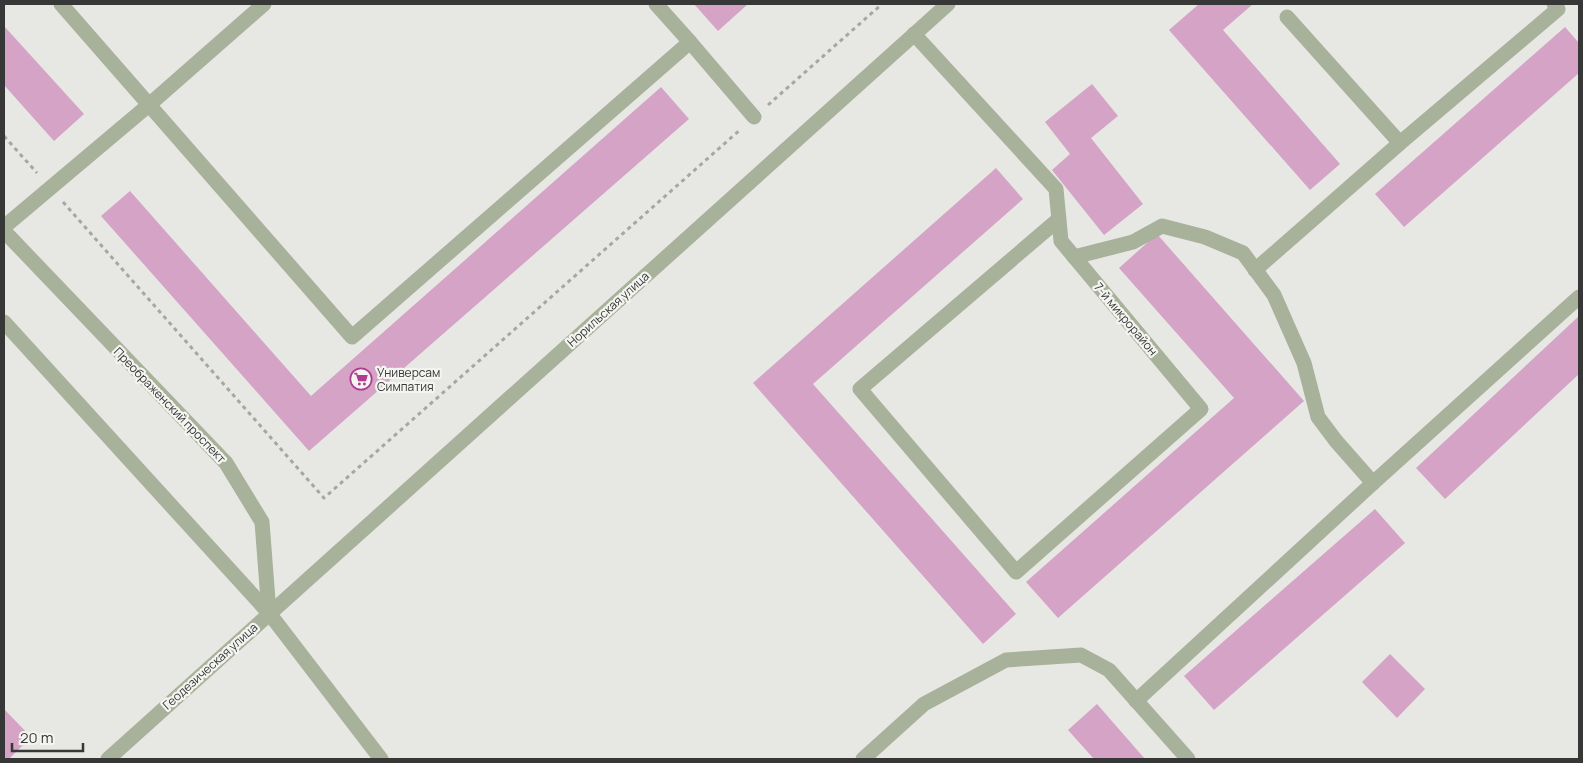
<svg xmlns="http://www.w3.org/2000/svg" width="1583" height="763" viewBox="0 0 1583 763" font-family="Manrope,sans-serif">
	<rect width="100%" height="100%" fill="#e7e8e4"/>
	<!-- building -->
	<g fill="#d5a3c5">
		<polygon points="694,4 748,4 718,31"/>
		<polygon points="1199,4 1253,4 1223,30 1340,164 1310,190 1169,30"/>
		<polygon points="4,26 84,114 54,141 4,85"/>
		<polygon points="1565,27 1579,43 1579,73 1404,227 1375,194"/>
		<polygon points="1092,84 1118,116 1091,138 1143,204 1104,235 1052,170 1070,154 1045,122"/>
		<polygon points="661,87 689,119 309,451 101,216 130,191 311,396"/>
		<polygon points="996,168 1023,199 813,384 1016,614 983,644 753,383"/>
		<polygon points="1157,234 1304,401 1058,618 1026,582 1234,398 1119,268"/>
		<polygon points="1579,316 1579,374 1445,499 1416,468"/>
		<polygon points="1375,509 1405,543 1214,710 1184,676"/>
		<polygon points="1390,654 1425,689 1397,718 1362,682"/>
		<polygon points="1097,704 1145,759 1094,759 1068,730"/>
		<polygon points="4,709 31,737 9,759 4,759"/>
	</g>
	<g fill="none" stroke-linecap="round" stroke-linejoin="round">
		<!-- path -->
		<g stroke="#a6a7a4" stroke-width="3" stroke-dasharray="4 4" stroke-linecap="butt">
			<polyline points="768,105 882,4"/>
			<polyline points="4,136 37,173"/>
			<polyline points="63,202 324,498 741,129"/>
		</g>
		<!-- minor -->
		<g stroke="#a8b19a" stroke-width="15">
			<polyline points="61,4 352,337 690,42 754,117"/>
			<polyline points="656,4 690,42"/>
			<polyline points="1287,17 1400,143 1558,9 1554,4"/>
			<polyline points="914,34 1056,189 1061,241 1201,409 1016,572 860,389 1059,219"/>
			<polyline points="4,227 150,104 264,4"/>
			<polyline points="4,231 226,463 262,522 269,613"/>
			<polyline points="1074,257 1133,242 1162,226 1205,237 1243,253 1274,295 1304,363 1318,417 1336,441 1373,483"/>
			<polyline points="1255,270 1400,143"/>
			<polyline points="4,322 269,613 381,759"/>
			<polyline points="1136,701 1373,483 1579,297"/>
			<polyline points="108,759 948,4"/>
			<polyline points="863,759 924,704 1006,660 1081,655 1109,670 1188,759"/>
		</g>
	</g>
	<!-- icons -->
	<defs>
		<g id="supermarket-ring" transform="scale(1.125)"><circle r="9.5" fill="#f4f5f1" stroke="#b03b93" stroke-width="1.5"/><path d="M-6-5.5h2.5l.6 2H6L4.5 2H-2.5L-4.4-4H-6ZM-1.5 3.2a1.3 1.3 0 1 0 .1 0ZM3 3.2a1.3 1.3 0 1 0 .1 0Z" fill="#b03b93"/></g>
	</defs>
	<g fill-rule="evenodd">
		<use href="#supermarket-ring" x="361" y="379"/>
	</g>
	<g text-anchor="middle" dominant-baseline="central" stroke-width="4.5" stroke-linejoin="round" paint-order="stroke">
		<!-- street labels -->
		<g font-size="12" fill="#363736" stroke="#f4f5f1">
			<text transform="translate(608 309) rotate(-42)">Норильская улица</text>
			<text transform="translate(1126 319) rotate(50)">7-й микрорайон</text>
			<text transform="translate(170 405) rotate(46)">Преображенский проспект</text>
			<text transform="translate(210 666) rotate(-42)">Геодезическая улица</text>
		</g>
		<!-- poi labels -->
		<g font-size="12" fill="#363736" stroke="#f4f5f1" text-anchor="start">
			<text x="377" y="372">Универсам<tspan x="377" dy="14">Симпатия</tspan></text>
		</g>
	</g>
	<!-- border -->
	<rect width="1583" height="763" fill="none" stroke="#363736" stroke-width="10"/>
	<!-- scale -->
	<path d="M12 743v8h71v-8" fill="none" stroke="#363736" stroke-width="2.5"/>
	<text x="20" y="743" font-size="15" fill="#363736" stroke="#f4f5f1" stroke-width="4" paint-order="stroke">20 m</text>
</svg>
